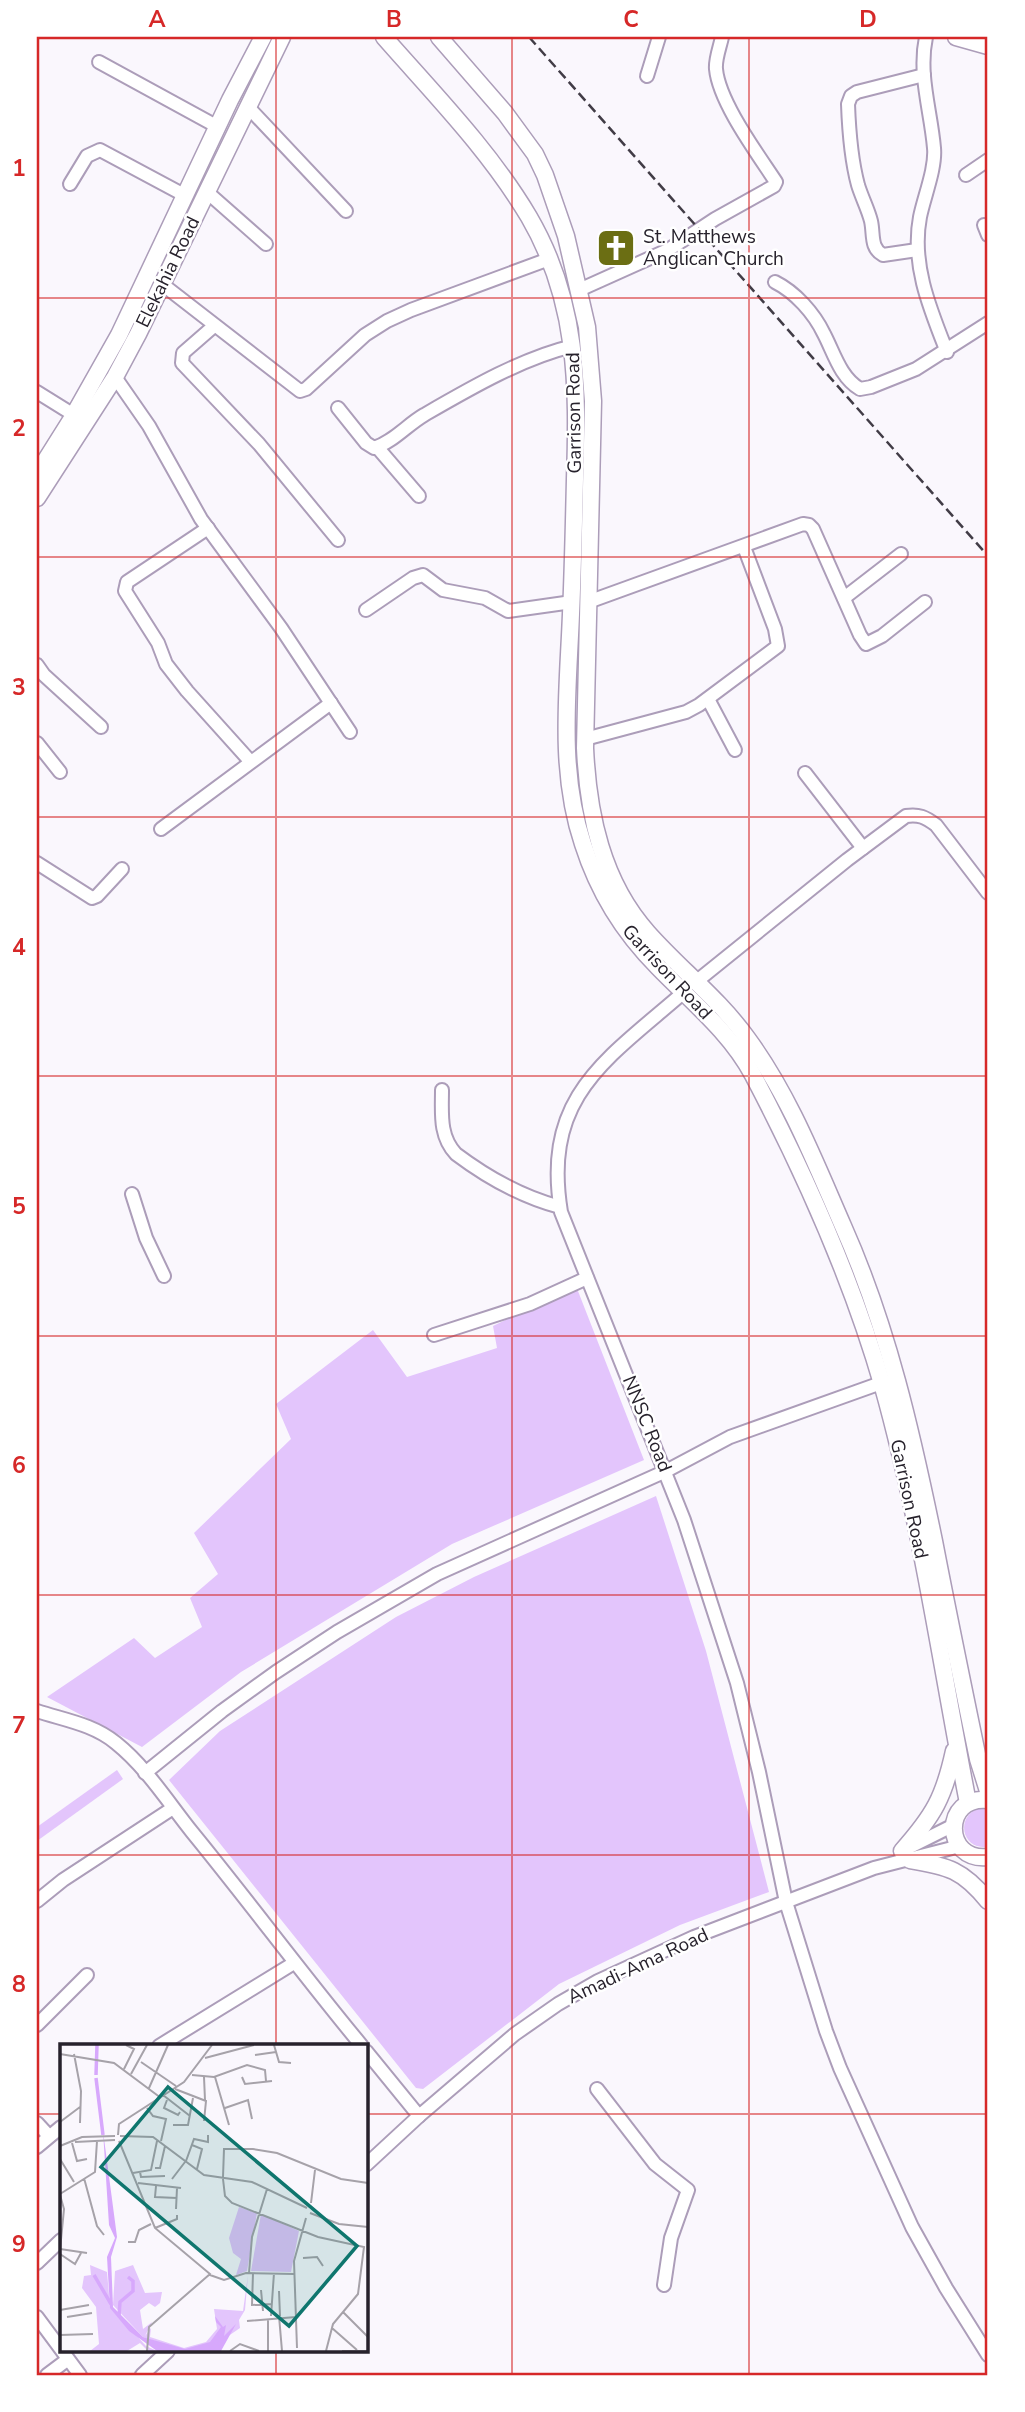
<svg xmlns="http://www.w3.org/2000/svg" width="1025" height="2412" viewBox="0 0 1025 2412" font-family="'Nunito Sans',sans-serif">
	<rect width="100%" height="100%" fill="#faf7fd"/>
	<!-- green -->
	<g fill="#e3c5fc">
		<polygon points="576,1286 644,1460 452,1544 241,1672 142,1747 47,1697 134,1638 155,1658 202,1627 190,1598 218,1574 194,1533 291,1439 276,1404 373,1330 407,1377 497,1348 493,1326"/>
		<polygon points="656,1496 706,1651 769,1892 680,1925 559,1984 423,2089 416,2088 169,1780 220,1731 396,1617 474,1577"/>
		<polygon points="117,1770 123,1779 37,1841 37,1827"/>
		<path d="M978 1808H988V1847C962 1850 955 1818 978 1808Z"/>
	</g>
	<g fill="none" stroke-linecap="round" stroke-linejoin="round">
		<!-- minor casing -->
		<g stroke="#ac9db9" stroke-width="16">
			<g id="minor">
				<path d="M926 37C918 75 931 111 934 148 936 168 924 197 920 217 911 264 930 309 947 352"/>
				<polyline points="99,62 218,127"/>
				<polyline points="647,76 659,37"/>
				<polyline points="248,107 346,211"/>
				<polyline points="966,175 988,160"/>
				<polyline points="70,184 87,156 100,150 186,196"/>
				<polyline points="207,192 266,244"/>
				<polyline points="984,225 988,235"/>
				<path d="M917 250 883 255C870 248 874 234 871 221 868 209 862 198 858 185 851 159 849 132 848 104L851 96 857 92 924 75"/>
				<path d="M775 282C795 292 814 313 824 334 834 353 840 377 860 389L871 387 916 369 988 323"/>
				<polyline points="162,284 300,391 306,389 365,335 387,321 411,310 549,259"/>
				<path d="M579 290 668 250 715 219 774 186 776 182C757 153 719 102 716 69 715 59 720 47 722 37"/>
				<polyline points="214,326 183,353 182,363 259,444 338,540"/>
				<polyline points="115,377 149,426 201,519 281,628 350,732"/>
				<polyline points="37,392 74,415"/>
				<path d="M338 408 366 443 374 448C393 442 407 425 424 415 469 389 522 358 573 346"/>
				<polyline points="377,447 419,496"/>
				<polyline points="208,528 127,582 125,591 158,643 166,664 187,691 250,761"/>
				<polyline points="844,598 901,554"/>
				<polyline points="588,602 803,524 809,525 813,529 860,635 866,644 882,636 925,602"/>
				<polyline points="366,610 413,578 423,575 443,590 485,598 508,611 572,602"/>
				<polyline points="37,665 44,675 101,727"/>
				<polyline points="708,699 735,750"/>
				<polyline points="585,739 686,712 699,705 778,646 775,629 744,547"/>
				<polyline points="37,743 60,772"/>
				<polyline points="805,773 863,848"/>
				<polyline points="161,829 331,703"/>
				<polyline points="37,863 92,898 97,896 122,869"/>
				<path d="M697 981 847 860 906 816C919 814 925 817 936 825L988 893"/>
				<path d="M684 992C606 1060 542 1096 561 1212L684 1520 737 1683 759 1772 786 1902 826 2031 840 2068 912 2227 946 2288 988 2355"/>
				<path d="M442 1090C442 1113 439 1136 456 1154 488 1178 522 1197 560 1207"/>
				<polyline points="132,1194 146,1238 164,1276"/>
				<polyline points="434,1335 530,1304 587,1278"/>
				<path d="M37 1711C64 1720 93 1724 116 1743 146 1767 168 1802 192 1832 250 1903 304 1976 362 2046"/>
				<polyline points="145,1773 222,1711 276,1672 337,1632 437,1574 666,1471 730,1437 881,1383"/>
				<polyline points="908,1848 954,1825"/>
				<polyline points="37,1901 63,1880 173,1808"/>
				<polyline points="37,2025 87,1975"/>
				<polyline points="159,2046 294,1963"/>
				<polyline points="366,2051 419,2116"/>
				<polyline points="597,2089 655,2164 688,2190 671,2238 664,2285"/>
				<polyline points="37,2123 49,2136"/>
				<polyline points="37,2147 61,2127"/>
				<polyline points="366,2165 419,2116 515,2034 558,2004 598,1981 694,1937 874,1868 960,1846"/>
				<polyline points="37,2263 61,2240"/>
				<polyline points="37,2317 80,2375"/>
				<polyline points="47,2375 67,2360"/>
				<polyline points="142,2375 168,2351"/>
			</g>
		</g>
		<!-- major casing -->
		<g stroke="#ac9db9" stroke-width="19">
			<g id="major">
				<path d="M384 37C434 94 490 151 529 217 578 301 578 386 575 479 574 524 573 569 571 614 568 691 558 770 583 844 598 891 623 932 658 967 691 1001 730 1032 753 1075 805 1174 852 1279 883 1387 921 1523 941 1664 968 1803"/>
				<path d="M439 37 505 113 535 154 545 175 566 236 587 327 593 401 585 748C588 814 602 882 648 933 680 969 719 999 747 1038 789 1095 815 1162 843 1226 888 1327 912 1434 934 1541 948 1614 963 1686 978 1759L988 1791"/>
				<polyline points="956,37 988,46"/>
				<polyline points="37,474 71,420 119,335 230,100 263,37"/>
				<polyline points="37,498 115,377 138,334 282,37"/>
				<path d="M988 1800C942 1795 943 1862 988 1857"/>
				<path d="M902 1851C934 1815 944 1797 954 1751"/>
				<path d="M910 1860C948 1866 963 1870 988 1901"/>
			</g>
		</g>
		<!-- minor -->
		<use href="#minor" stroke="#fff" stroke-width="12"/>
		<!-- major -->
		<use href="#major" stroke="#fff" stroke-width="16"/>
		<!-- rail -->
		<polyline stroke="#413c46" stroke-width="2.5" stroke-dasharray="10 5" stroke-linecap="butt" points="529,37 988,556"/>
	</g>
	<!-- grid -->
	<path fill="none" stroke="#d62828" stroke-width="2" stroke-opacity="0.55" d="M276 37V2046M512 37V2375M749 37V2375M37 298H988M37 557H988M37 817H988M37 1076H988M37 1336H988M37 1595H988M37 1855H988M37 2114H61M366 2114H988M276 2351V2375"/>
	<!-- icons -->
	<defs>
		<g id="church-square" transform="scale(2.0125)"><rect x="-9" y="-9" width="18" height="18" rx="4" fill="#6b6e13" stroke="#fff"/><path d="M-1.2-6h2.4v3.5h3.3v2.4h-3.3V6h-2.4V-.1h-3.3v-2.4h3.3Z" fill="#fff"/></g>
	</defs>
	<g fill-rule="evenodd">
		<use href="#church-square" x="616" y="248"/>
	</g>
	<g text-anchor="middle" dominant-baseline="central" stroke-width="5" stroke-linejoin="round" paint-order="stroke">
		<!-- poi labels -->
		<g font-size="19" fill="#27222c" stroke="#fff" text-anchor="start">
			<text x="643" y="237">St. Matthews<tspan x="643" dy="22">Anglican Church</tspan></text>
		</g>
		<!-- street labels -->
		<g font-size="19" fill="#27222c" stroke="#fff">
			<text transform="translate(168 272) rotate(-64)">Elekahia Road</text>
			<text transform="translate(574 413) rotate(-91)">Garrison Road</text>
			<text transform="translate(667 972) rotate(47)">Garrison Road</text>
			<text transform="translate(647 1424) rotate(68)">NNSC Road</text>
			<text transform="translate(909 1499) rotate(78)">Garrison Road</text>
			<text transform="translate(638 1966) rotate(-25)">Amadi-Ama Road</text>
		</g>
	</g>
	<!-- overview -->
	<g transform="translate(60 2044)">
		<rect width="308" height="308" fill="#faf7fd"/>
		<path d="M179 163 197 169 187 227 176 231 181 215 173 209 169 194ZM201 170 239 187 231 228 191 227ZM30 221 47 228 50 262 86 302 97 307H88L80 299 67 307H30L39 300 36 263 22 244 24 232 31 231ZM73 221 85 249 102 248 100 259 95 263 89 259 80 266 83 285 92 278 85 292 91 284 90 293 124 304 146 298 157 285 154 265 183 267 188 231 185 266 179 276 180 284 164 295 161 307 152 300 127 306 116 304 83 293 53 261 55 227Z" fill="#e3c5fc"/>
		<path d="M43 87 57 193 51 213 53 263 83 293 125 305 150 298 161 283 156 278 155 272 163 283 166 281 164 292 176 280 161 307H97L69 287 50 264 47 213 55 194 49 181Z" fill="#d7a8fc"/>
		<path fill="none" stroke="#d7a8fc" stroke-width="3.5" d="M36 31 37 1M36 34 43 91M34 231 51 260M59 272 60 258 73 247V237L68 233"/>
		<path fill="none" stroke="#a6a2a9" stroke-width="2" d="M214 1 219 18 231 19M0 10 54 19 101 54M14 10 21 47 20 79M195 11 216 8M145 14 194 1M81 18 116 42M64 25 74 5 66 1M71 30 87 1M132 31 154 33 187 21 205 26 206 37M144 33 145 56M155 33 169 81M182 33 185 40 212 37M89 44 108 1M115 45 146 57 144 77M103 51 130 72M107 56 104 64 118 71 120 68M87 64 93 72 106 75 101 97M165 64 188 56 192 75M0 78 20 63M113 81H128L133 54M58 91 59 80 124 38 152 1M60 92 93 93 144 131 192 138 247 164M59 97 95 184 150 230 89 283 87 307M15 98 55 96M12 99 17 117 27 115M132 101 142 105 137 125M0 102 22 93 55 92M0 115 14 138M126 117 134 95 148 98V91M95 124H100L105 102M80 128 81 133 105 132M73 129 91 126 97 97M163 133 164 105H193L217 109 281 135 308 139M24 134 37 182 44 191M112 135 125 118M163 135 165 152 172 159 258 193 304 203 298 250 273 280 266 307M78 139 121 144M96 142 95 153 117 154M0 150 35 128 37 97M0 151 4 165 0 206M251 159 255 126M116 165 117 144M250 169 279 180 308 183M95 184 117 175V171M68 198H75L79 186 91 180M0 205 27 209M0 210 15 220 21 209M243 214 257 213 263 222M189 229 192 193 207 145M193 229 192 261 211 260M150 231 164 236 186 229 234 230M201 246 203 267M219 247 220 272M0 266 29 261M283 268 308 293M211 272 214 229M219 272 222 307M7 273 32 269M208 276V307M187 277 236 273M272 284 297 306M0 291 33 290M237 304 234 217 246 174M170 307 180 300 199 307M282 307H308"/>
		<path fill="#0f766e" fill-opacity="0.15" stroke="#0f766e" stroke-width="3.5" d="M108 43 297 202 229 282 41 123Z"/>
		<rect width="308" height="308" fill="none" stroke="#27222c" stroke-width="3.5"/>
	</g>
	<!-- border -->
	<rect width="1025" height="2412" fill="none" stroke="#ffffff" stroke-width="77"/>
	<rect x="38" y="38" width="948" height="2336" fill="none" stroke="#d62828" stroke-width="2.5"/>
	<g font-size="23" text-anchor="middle" font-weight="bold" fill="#d62828">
		<text x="157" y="27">A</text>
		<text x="394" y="27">B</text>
		<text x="631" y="27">C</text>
		<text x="868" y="27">D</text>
		<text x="19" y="176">1</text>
		<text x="19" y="436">2</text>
		<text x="19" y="695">3</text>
		<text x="19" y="955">4</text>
		<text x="19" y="1214">5</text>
		<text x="19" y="1473">6</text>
		<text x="19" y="1733">7</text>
		<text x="19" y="1992">8</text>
		<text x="19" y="2252">9</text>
	</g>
</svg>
